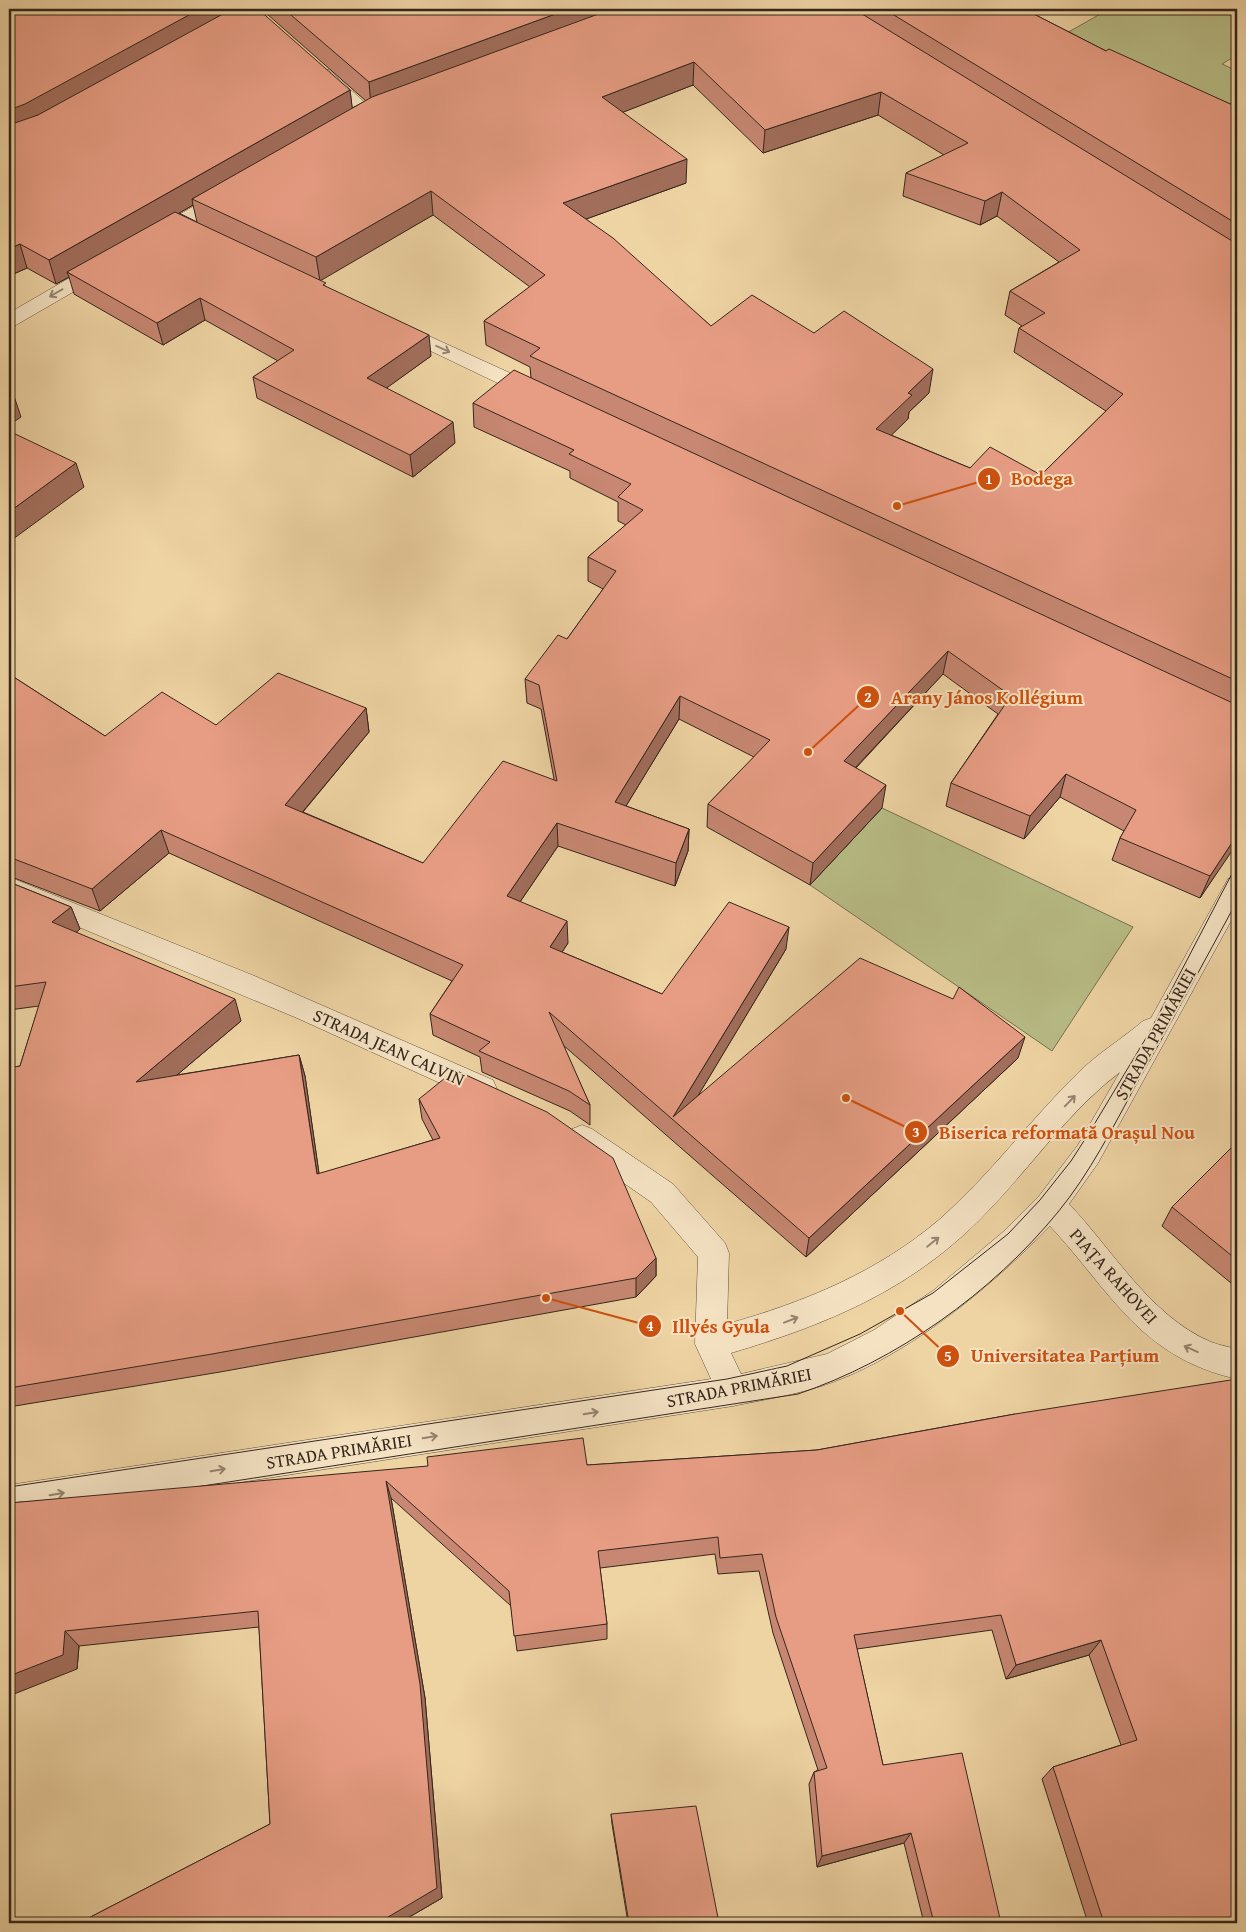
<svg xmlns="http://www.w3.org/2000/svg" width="1246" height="1932" viewBox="0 0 1246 1932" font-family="'Gentium Book Plus',serif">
	<rect width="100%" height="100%" fill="#eed3a3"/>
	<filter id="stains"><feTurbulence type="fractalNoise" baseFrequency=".004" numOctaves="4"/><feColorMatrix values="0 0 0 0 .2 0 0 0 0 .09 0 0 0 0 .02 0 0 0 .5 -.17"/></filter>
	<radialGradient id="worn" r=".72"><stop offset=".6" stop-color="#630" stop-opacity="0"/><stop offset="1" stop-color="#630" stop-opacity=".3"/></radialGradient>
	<!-- green -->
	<g fill="#b8bc86" stroke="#767151">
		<polygon points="1109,9 1237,9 1237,55 1222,64 1237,71 1237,121 1058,38"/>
		<polygon points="882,808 1133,927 1052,1051 810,885"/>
	</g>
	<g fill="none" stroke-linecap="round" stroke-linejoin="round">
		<!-- minor casing -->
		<g stroke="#63513e" stroke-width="1">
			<g id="minor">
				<polygon points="323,69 329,70 374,111 377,115 374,119 368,120 362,119 317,78 314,74 317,70"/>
				<polygon points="227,189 234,191 236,195 234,199 163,240 156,242 149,240 146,236 149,232 220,191"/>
				<polygon points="104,260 111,262 114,266 111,270 16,325 9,327 9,313 97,262"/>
				<polygon points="396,321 545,389 549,394 545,399 538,401 531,399 389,331 386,327 389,323"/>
				<path d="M1237 876V910L1098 1163 1069 1204C1113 1250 1150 1316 1211 1342 1219 1345 1229 1347 1237 1349V1379C1140 1357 1112 1293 1050 1226 992 1286 911 1353 833 1382 801 1394 766 1399 733 1406L9 1518V1485L711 1379 695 1344 698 1257 651 1202 572 1147 567 1138 572 1129 582 1125 592 1129 673 1184 725 1243 729 1253 727 1324C805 1302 878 1272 940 1219 990 1175 1030 1120 1078 1073 1098 1053 1122 1039 1143 1021L1151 1018 1228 879ZM1120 1072 1078 1145 1039 1196 1003 1232 934 1290 874 1330 827 1354 741 1374 731 1353C832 1323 917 1287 990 1209 1033 1164 1070 1110 1120 1072Z"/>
				<polygon points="9,877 257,977 493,1080 497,1089 493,1098 483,1101 473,1098 297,1018 9,898"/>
			</g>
		</g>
		<!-- minor -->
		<use href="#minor" fill="#f4e2c3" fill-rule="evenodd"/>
		<!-- tram -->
		<g stroke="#35261c" stroke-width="1">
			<polyline points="9,1487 727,1379 787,1366 860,1334 933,1293 1008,1234 1040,1200 1071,1161 1089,1133 1149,1033 1237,864"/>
			<path d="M196 1487 798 1394C896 1361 992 1293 1058 1212 1090 1173 1113 1127 1137 1083 1171 1023 1204 962 1237 901"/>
		</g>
	</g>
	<!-- wall -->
	<g fill="#c78772" stroke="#35261c" fill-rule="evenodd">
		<path d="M9 9 350 90 352 108 366 101 267 14 266 9H1024L1106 51 1237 107V842L1200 898 1112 860 1120 838 1124 831 1060 797 1024 839 946 806 951 783 998 714 943 674 856 768 882 808 810 885 707 827 708 804 754 757 679 719 626 806 689 829 688 851 675 886 558 846 520 902 568 943 562 952 662 994 786 949 697 1097 1018 1058 806 1257 563 1045 590 1105V1125L570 1111 482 1072 480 1057 433 1035 430 1014 452 981 169 853 100 911 9 876V674L105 736 216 725 366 708 369 732 303 812 423 863 554 779 541 709 527 703 525 679 567 639 603 589 588 581V557L626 525 618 521V502L570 478V471L474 427 473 403 531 378 530 367 486 345 484 321 530 287 433 215 320 280 326 287 431 356 386 388 455 443 413 477 257 398 253 377 278 361 205 320 163 345 74 294 69 277 56 284 27 268 9 276ZM693 85 763 153 878 115 944 155 906 173 903 196 980 225 997 216 1059 262 1010 291 1005 315 1022 326 1019 328 1014 352 1106 411 1041 475 970 468 891 435 908 419 909 412 929 393 814 333 711 326 586 219 686 183 623 112ZM193 205 197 222 179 213Z"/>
		<polygon points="9,882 71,907 80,929 76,932 241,1021 177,1075 299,1055 305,1076 319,1174 433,1140 422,1119 419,1099 656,1258 656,1276 636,1297 220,1372 9,1407 9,1068 20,1066 39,1006 9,1010"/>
		<polygon points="1237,1142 1237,1288 1162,1226 1172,1207"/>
		<polygon points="1015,1414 1237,1923 1088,1923 1042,1779 1053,1767 1121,1745 1089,1655 1006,1679 992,1630 857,1649 883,1765 1001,1923 924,1923 904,1843 817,1867 809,1784 814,1772 818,1770 773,1633 759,1571 718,1574 715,1554 600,1568 607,1624 607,1639 517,1651 511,1606 391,1498 425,1698 442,1898 399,1923 79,1923 270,1824 259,1627 79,1646 77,1669 9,1503 817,1450"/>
		<polygon points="611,1814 719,1923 628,1923 612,1824"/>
	</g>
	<!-- shaded-wall -->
	<g fill="#a26e5c" stroke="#35261c">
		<polygon points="200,9 246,9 9,136 9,110"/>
		<polygon points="569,9 631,9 371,106 369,82"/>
		<polygon points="694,62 693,85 603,120 602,97"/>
		<polygon points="350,90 353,114 192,199 193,205 72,275 67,272 69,277 56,284 49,260"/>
		<polygon points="881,92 878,115 763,153 765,130"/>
		<polygon points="687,159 686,183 564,227 563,203"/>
		<polygon points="431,191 433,215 320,281 316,257"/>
		<polygon points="1002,192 997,216 980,225 985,201"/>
		<polygon points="20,244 27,268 9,276 9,249"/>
		<polygon points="200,298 205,320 163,345 157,323"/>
		<polygon points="429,335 431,356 370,400 367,378"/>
		<polygon points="933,369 929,393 909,412 908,419 873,453 876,429 908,393"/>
		<polygon points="13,393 21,417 9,425 9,396"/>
		<polygon points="453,422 455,443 413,477 410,455"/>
		<polygon points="76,463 84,487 9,542 9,512"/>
		<polygon points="948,651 943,674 840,784 844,761"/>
		<polygon points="680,696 679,719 615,824 615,802"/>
		<polygon points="366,708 369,732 290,827 285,805"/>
		<polygon points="1066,774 1060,797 1024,839 1030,816"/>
		<polygon points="886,785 882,808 810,885 813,863"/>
		<polygon points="557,823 558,846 509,918 507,896"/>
		<polygon points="689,829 688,851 675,886 676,863"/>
		<polygon points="161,830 169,853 100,911 92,889"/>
		<polygon points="1237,835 1237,842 1236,845 1200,898 1210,876"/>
		<polygon points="71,907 80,929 62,944 52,922"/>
		<polygon points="567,921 568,943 551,969 550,947"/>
		<polygon points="789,927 786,949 680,1126 673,1117"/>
		<polygon points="235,999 241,1021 145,1102 136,1082"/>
		<polygon points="1025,1037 1018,1058 806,1257 809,1238"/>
		<polygon points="299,1055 305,1076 322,1194 317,1174"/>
		<polygon points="656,1258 656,1276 636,1297 636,1278"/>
		<polygon points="386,1481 391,1498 425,1698 442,1898 399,1923 378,1923"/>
		<polygon points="65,1631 79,1646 77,1669 9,1696 9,1676"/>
		<polygon points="1101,1640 1089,1655 1006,1679 1016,1665"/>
		<polygon points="911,1833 904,1843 817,1867 822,1856"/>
	</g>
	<!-- building -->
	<g fill="#e79d84" stroke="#35261c" fill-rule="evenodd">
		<polygon points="9,9 200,9 25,104 9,110"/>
		<polygon points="232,9 258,9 350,90 49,260 20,244 9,249 9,125 38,115"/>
		<polygon points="284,9 569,9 369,82"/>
		<path d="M612 9H854L1237 244V681L530 356 540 348 484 321 545 275 431 191 316 257 192 199 372 97ZM694 62 765 130 881 92 968 143 906 173 985 201 1002 192 1080 250 1010 291 1045 313 1019 328 1123 394 1041 475 990 447 970 468 876 429 912 395 908 393 933 369 844 311 814 333 752 295 711 326 613 238 563 203 687 159 602 97Z"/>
		<polygon points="884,9 1024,9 1106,51 1109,49 1237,107 1237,224"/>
		<polygon points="175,212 326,283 323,285 429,335 367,378 453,422 410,455 253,377 294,350 200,298 157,323 67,272"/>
		<polygon points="514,370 1237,705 1237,835 1210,876 1120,838 1136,810 1066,774 1030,816 951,783 1011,696 948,651 844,761 886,785 813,863 708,804 770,740 680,696 615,802 689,829 676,863 557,823 507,896 567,921 550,947 662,994 729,902 789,927 673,1117 860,958 953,999 959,987 1025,1037 809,1238 549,1012 590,1105 569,1091 479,1051 490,1042 430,1014 463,965 161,830 92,889 9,857 9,674 105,736 162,692 216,725 278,673 366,708 285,805 423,863 503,761 557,781 539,685 525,679 558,635 567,639 616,571 588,557 643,510 618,497 631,484 569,454 574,450 473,403"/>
		<polygon points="9,391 13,393 9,396"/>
		<polygon points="9,431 76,463 9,512"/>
		<polygon points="9,882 71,907 52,922 235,999 136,1082 299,1055 317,1174 440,1138 419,1099 455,1070 547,1112 613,1158 656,1258 636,1278 212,1354 9,1388 9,1068 20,1066 46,982 9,987"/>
		<polygon points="1237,1142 1237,1260 1172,1207"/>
		<polygon points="1237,1379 1237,1923 1104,1923 1053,1767 1137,1740 1101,1640 1016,1665 1001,1615 854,1635 883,1765 962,1753 1001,1923 934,1923 911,1833 822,1856 814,1772 827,1768 776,1617 762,1554 720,1558 718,1537 598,1551 607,1624 514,1636 509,1591 386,1481 420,1684 437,1888 378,1923 79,1923 270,1824 258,1611 65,1631 63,1655 9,1676 9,1503 428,1466 427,1457 583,1438 587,1465 817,1450 1015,1414"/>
		<polygon points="696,1806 719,1923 629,1923 611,1814"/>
	</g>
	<!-- one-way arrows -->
	<defs><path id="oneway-shaft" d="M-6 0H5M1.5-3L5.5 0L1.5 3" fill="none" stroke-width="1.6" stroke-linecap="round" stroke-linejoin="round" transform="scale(1.25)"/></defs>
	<g stroke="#948470">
		<use href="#oneway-shaft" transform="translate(56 293) rotate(150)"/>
		<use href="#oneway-shaft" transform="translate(443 349) rotate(25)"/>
		<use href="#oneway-shaft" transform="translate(1070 1101) rotate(-46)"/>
		<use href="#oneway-shaft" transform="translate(933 1242) rotate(-39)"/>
		<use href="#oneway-shaft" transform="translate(791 1320) rotate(-21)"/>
		<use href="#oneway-shaft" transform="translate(1191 1349) rotate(-156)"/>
		<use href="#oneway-shaft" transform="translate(591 1413) rotate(-9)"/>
		<use href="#oneway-shaft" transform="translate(430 1437) rotate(-9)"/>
		<use href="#oneway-shaft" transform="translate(218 1470) rotate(-9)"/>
		<use href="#oneway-shaft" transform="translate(57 1494) rotate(-9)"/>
	</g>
	<g text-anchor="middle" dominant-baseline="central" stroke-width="4" stroke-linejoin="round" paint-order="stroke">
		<!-- street labels -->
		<g font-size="18" fill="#35261c" stroke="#f4e2c3">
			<text transform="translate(1155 1034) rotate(-61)">STRADA PRIMĂRIEI</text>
			<text transform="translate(389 1047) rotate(24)">STRADA JEAN CALVIN</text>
			<text transform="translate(1114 1276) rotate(48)">PIAȚA RAHOVEI</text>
			<text transform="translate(739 1387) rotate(-11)">STRADA PRIMĂRIEI</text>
			<text transform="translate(339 1451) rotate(-9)">STRADA PRIMĂRIEI</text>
		</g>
	</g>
	<!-- callouts -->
	<path fill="none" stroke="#cd510e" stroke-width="2" d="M897 506L989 479M808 752L868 697M846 1098L916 1132M546 1298L650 1326M900 1311L948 1356"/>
	<g fill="#cd510e" stroke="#f4e2c3" stroke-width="2">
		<circle cx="897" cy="506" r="5"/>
		<circle cx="808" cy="752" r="5"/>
		<circle cx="846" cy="1098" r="5"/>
		<circle cx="546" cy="1298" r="5"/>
		<circle cx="900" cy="1311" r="5"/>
		<circle cx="989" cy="479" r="12"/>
		<circle cx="868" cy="697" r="12"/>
		<circle cx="916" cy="1132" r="12"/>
		<circle cx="650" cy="1326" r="12"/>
		<circle cx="948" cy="1356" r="12"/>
	</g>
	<g font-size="15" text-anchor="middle" font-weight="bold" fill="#fff">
		<text x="989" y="484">1</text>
		<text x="868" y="702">2</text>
		<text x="916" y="1137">3</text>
		<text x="650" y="1331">4</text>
		<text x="948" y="1361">5</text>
	</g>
	<g font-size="19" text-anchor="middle" font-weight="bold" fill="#cd510e" stroke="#f4e2c3" stroke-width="4" stroke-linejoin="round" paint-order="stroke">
		<text x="1042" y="485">Bodega</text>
		<text x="987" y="704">Arany János Kollégium</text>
		<text x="1067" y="1139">Biserica reformată Orașul Nou</text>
		<text x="721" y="1333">Illyés Gyula</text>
		<text x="1065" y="1362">Universitatea Parțium</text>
	</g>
	<!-- margin -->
	<rect width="1246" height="1932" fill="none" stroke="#eed3a3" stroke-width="30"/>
	<rect x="10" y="10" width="1226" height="1912" fill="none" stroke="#35261c" stroke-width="2.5"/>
	<rect x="15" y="15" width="1216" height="1902" fill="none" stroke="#35261c"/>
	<rect width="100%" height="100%" filter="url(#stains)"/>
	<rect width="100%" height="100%" fill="url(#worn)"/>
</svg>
